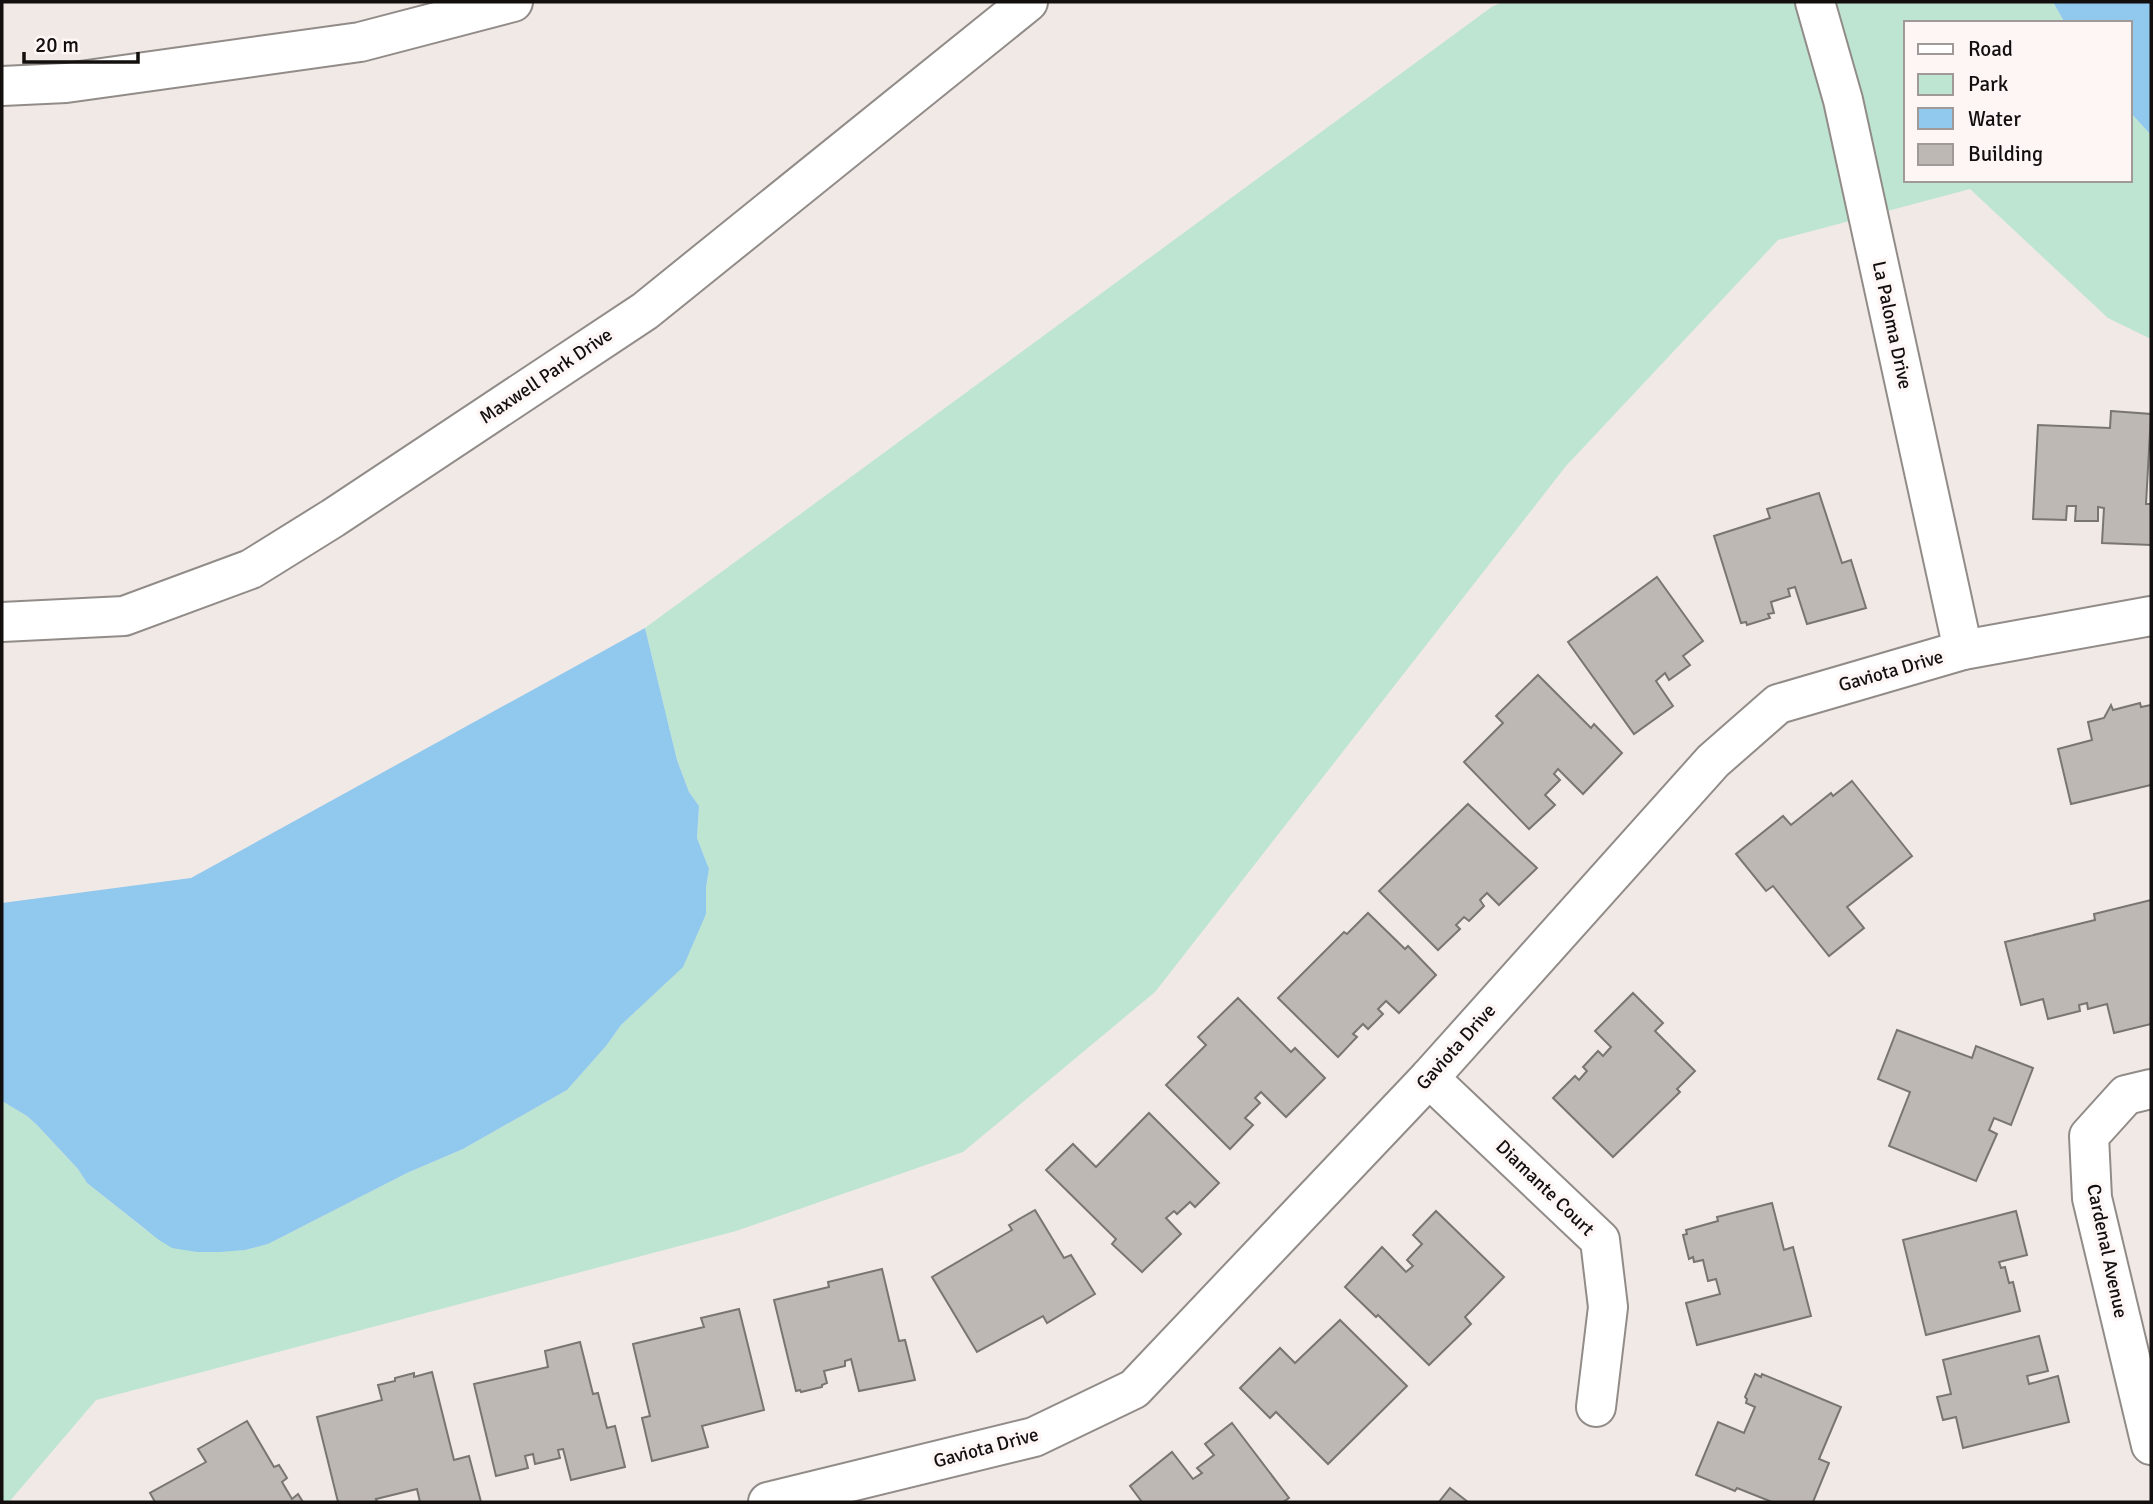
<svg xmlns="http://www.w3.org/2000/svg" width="2153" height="1504" viewBox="0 0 2153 1504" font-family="Signika,sans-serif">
	<rect width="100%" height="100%" fill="#f0e9e6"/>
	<!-- green -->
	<polygon fill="#bde5d1" points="1505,2 2053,2 2065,23 1906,23 1906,180 2130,180 2130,112 2151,135 2151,339 2108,318 1970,189 1778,240 1566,466 1155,992 963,1152 736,1231 96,1400 9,1502 2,1502 2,1101 27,1116 37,1125 78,1169 87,1183 146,1230 197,1252 245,1250 268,1244 407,1173 463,1149 567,1090 606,1046 621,1025 660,988 706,914 706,887 709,869 697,838 699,806 689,792 677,760 645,628 1493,6"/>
	<!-- water -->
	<g fill="#90c8ee">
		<polygon points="2053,2 2151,2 2151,135 2130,112 2130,23 2065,23"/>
		<polygon points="645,628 677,760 689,792 699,806 697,838 709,869 706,887 706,914 683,967 621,1025 606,1046 567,1090 463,1149 407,1173 268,1244 245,1250 220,1252 197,1252 172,1248 159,1240 87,1183 78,1169 37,1125 27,1116 2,1101 2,903 191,878"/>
	</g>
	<!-- building -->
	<g fill="#beb8b4" stroke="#797571" stroke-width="2">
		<polygon points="2111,411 2151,414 2146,504 2151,504 2151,545 2102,543 2104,508 2098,507 2098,521 2075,521 2076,506 2067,506 2066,520 2033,519 2038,425 2110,428"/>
		<polygon points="1819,493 1842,563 1851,560 1866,608 1807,624 1795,587 1788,589 1790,596 1771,602 1774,613 1768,614 1770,618 1747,625 1746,622 1741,623 1714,536 1770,518 1767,509"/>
		<polygon points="1657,577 1703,641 1683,656 1690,665 1669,680 1665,673 1656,681 1673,706 1634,734 1568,642"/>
		<polygon points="1538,675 1591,728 1594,724 1622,753 1583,794 1558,769 1554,774 1560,780 1545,795 1555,805 1529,829 1464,762 1503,723 1496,716"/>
		<polygon points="2140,703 2141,707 2151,705 2151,785 2071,804 2058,749 2092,740 2088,722 2104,718 2111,705 2113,710"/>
		<polygon points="1852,781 1912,856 1847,907 1864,928 1829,956 1773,886 1766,891 1736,854 1783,816 1791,825 1831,793 1833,796"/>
		<polygon points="1468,804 1537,868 1499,905 1487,893 1480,900 1484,906 1469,921 1464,917 1456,925 1460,929 1438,950 1379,891"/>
		<polygon points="2151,900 2151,1024 2114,1033 2107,1004 2088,1009 2087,1003 2079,1005 2080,1011 2048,1019 2043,999 2021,1005 2005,942 2095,920 2094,914"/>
		<polygon points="1368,913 1405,949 1408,946 1436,975 1399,1013 1386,1001 1378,1009 1383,1014 1368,1029 1363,1024 1353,1034 1357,1037 1338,1057 1278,998 1344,932 1347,934"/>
		<polygon points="1633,993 1663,1023 1655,1031 1695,1071 1677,1089 1680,1092 1613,1157 1553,1098 1575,1076 1579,1080 1587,1071 1583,1067 1598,1051 1603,1056 1611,1047 1595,1031"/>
		<polygon points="1238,998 1291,1052 1295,1048 1325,1078 1286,1117 1261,1092 1255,1098 1260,1103 1245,1118 1253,1125 1230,1149 1166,1085 1206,1045 1198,1037"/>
		<polygon points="1897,1030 1972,1058 1976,1046 2033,1068 2011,1125 1994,1118 1989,1130 1997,1134 1976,1181 1889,1146 1910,1092 1878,1079"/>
		<polygon points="1149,1113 1219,1183 1195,1207 1190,1202 1177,1214 1174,1211 1166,1218 1181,1234 1142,1272 1112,1244 1116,1239 1046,1170 1073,1144 1096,1167"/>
		<polygon points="1772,1203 1784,1250 1793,1247 1811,1316 1697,1345 1686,1303 1720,1294 1716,1279 1708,1281 1703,1260 1694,1262 1693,1257 1689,1259 1683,1235 1687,1234 1686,1230 1718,1221 1717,1217"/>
		<polygon points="1035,1210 1064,1258 1071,1255 1095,1294 1047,1323 1043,1316 977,1352 932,1277 1012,1230 1009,1225"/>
		<polygon points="1436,1211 1504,1277 1465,1317 1471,1324 1429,1365 1378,1315 1376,1317 1345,1287 1382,1247 1406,1272 1413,1266 1407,1260 1422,1244 1413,1235"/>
		<polygon points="2016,1211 2027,1255 1999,1262 2001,1268 2005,1267 2009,1283 2013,1282 2020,1311 1926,1335 1903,1240"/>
		<polygon points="882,1269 899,1341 905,1340 915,1380 859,1391 851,1359 845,1361 845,1366 824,1371 827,1383 822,1385 822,1387 801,1392 800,1390 796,1391 774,1300 829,1287 828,1282"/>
		<polygon points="739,1309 764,1410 702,1426 708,1447 652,1461 642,1418 650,1416 633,1344 704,1327 701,1318"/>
		<polygon points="1340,1320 1407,1386 1328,1464 1276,1412 1270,1418 1240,1388 1280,1348 1295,1363"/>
		<polygon points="2039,1336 2048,1371 2027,1376 2029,1384 2058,1376 2069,1422 1963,1448 1956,1417 1943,1420 1937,1397 1951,1394 1943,1360"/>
		<polygon points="580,1342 593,1394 598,1393 607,1428 615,1426 625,1467 571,1480 563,1449 558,1450 560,1458 535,1464 533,1454 525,1456 528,1468 496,1476 474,1384 548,1367 545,1351"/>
		<polygon points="432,1372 454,1460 469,1456 481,1502 420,1502 417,1489 376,1499 377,1501 373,1502 338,1502 317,1417 382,1400 378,1385 395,1381 395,1378 414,1373 414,1377"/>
		<polygon points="1755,1374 1761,1377 1762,1374 1841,1407 1819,1459 1829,1463 1813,1502 1772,1502 1737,1488 1735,1491 1696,1475 1718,1422 1744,1433 1755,1407 1746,1403 1747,1399 1745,1397"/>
		<polygon points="247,1421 274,1467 279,1465 287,1478 282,1482 292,1499 298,1494 303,1502 155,1502 150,1493 206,1462 198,1449"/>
		<polygon points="1232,1423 1289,1498 1283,1502 1142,1502 1130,1486 1172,1452 1193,1479 1202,1473 1197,1468 1214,1455 1205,1444"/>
		<polygon points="1450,1488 1468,1502 1472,1502 1439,1502"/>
	</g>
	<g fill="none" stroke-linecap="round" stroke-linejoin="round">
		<!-- minor casing -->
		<g stroke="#928c89" stroke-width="42">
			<g id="minor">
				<polyline points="1815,2 1843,100 1963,650"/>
				<polyline points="2,86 66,83 360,42 513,2"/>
				<polyline points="2,622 124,616 251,569 333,518 645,311 1028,2"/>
				<polyline points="1429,1078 1600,1240 1608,1307 1596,1407"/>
				<polyline points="2151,1089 2126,1095 2089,1136 2092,1198 2151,1445"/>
				<polyline points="768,1502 1034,1437 1134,1389 1429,1078 1713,761 1778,704 1963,650 2151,616"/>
			</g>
		</g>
		<!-- minor -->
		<use href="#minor" stroke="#fff" stroke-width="38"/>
	</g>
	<g text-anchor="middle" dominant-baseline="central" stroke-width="7" stroke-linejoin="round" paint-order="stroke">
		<!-- street labels -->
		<g font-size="19" fill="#120f0e" stroke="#fdf6f4">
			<text transform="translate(1892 325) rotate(78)">La Paloma Drive</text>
			<text transform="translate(546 376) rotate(-34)">Maxwell Park Drive</text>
			<text transform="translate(1891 671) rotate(-16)">Gaviota Drive</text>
			<text transform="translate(1456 1047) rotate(-48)">Gaviota Drive</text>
			<text transform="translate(1545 1188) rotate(44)">Diamante Court</text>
			<text transform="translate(2107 1251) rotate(78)">Cardenal Avenue</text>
			<text transform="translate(986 1448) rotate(-15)">Gaviota Drive</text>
		</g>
	</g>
	<!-- border -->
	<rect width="2153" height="1504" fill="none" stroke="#120f0e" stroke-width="7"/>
	<!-- legend -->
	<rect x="1904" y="21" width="228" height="161" fill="#fdf6f4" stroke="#9f9a98" stroke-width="2"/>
	<rect x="1918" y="44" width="35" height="10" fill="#ffffff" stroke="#9f9a98" stroke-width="2"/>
	<text x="1968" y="56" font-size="21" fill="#120f0e">Road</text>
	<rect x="1918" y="74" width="35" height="21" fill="#bde5d1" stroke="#9f9a98" stroke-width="2"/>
	<text x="1968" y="91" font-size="21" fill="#120f0e">Park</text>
	<rect x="1918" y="108" width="35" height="21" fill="#90c8ee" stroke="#9f9a98" stroke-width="2"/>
	<text x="1968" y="126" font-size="21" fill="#120f0e">Water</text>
	<rect x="1918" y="144" width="35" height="21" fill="#beb8b4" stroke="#9f9a98" stroke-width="2"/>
	<text x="1968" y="161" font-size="21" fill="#120f0e">Building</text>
	<!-- scale -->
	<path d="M24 52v10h114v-10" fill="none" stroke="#120f0e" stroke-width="3.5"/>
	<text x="35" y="52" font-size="21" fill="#120f0e" stroke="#fdf6f4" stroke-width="5" paint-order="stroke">20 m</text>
</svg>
